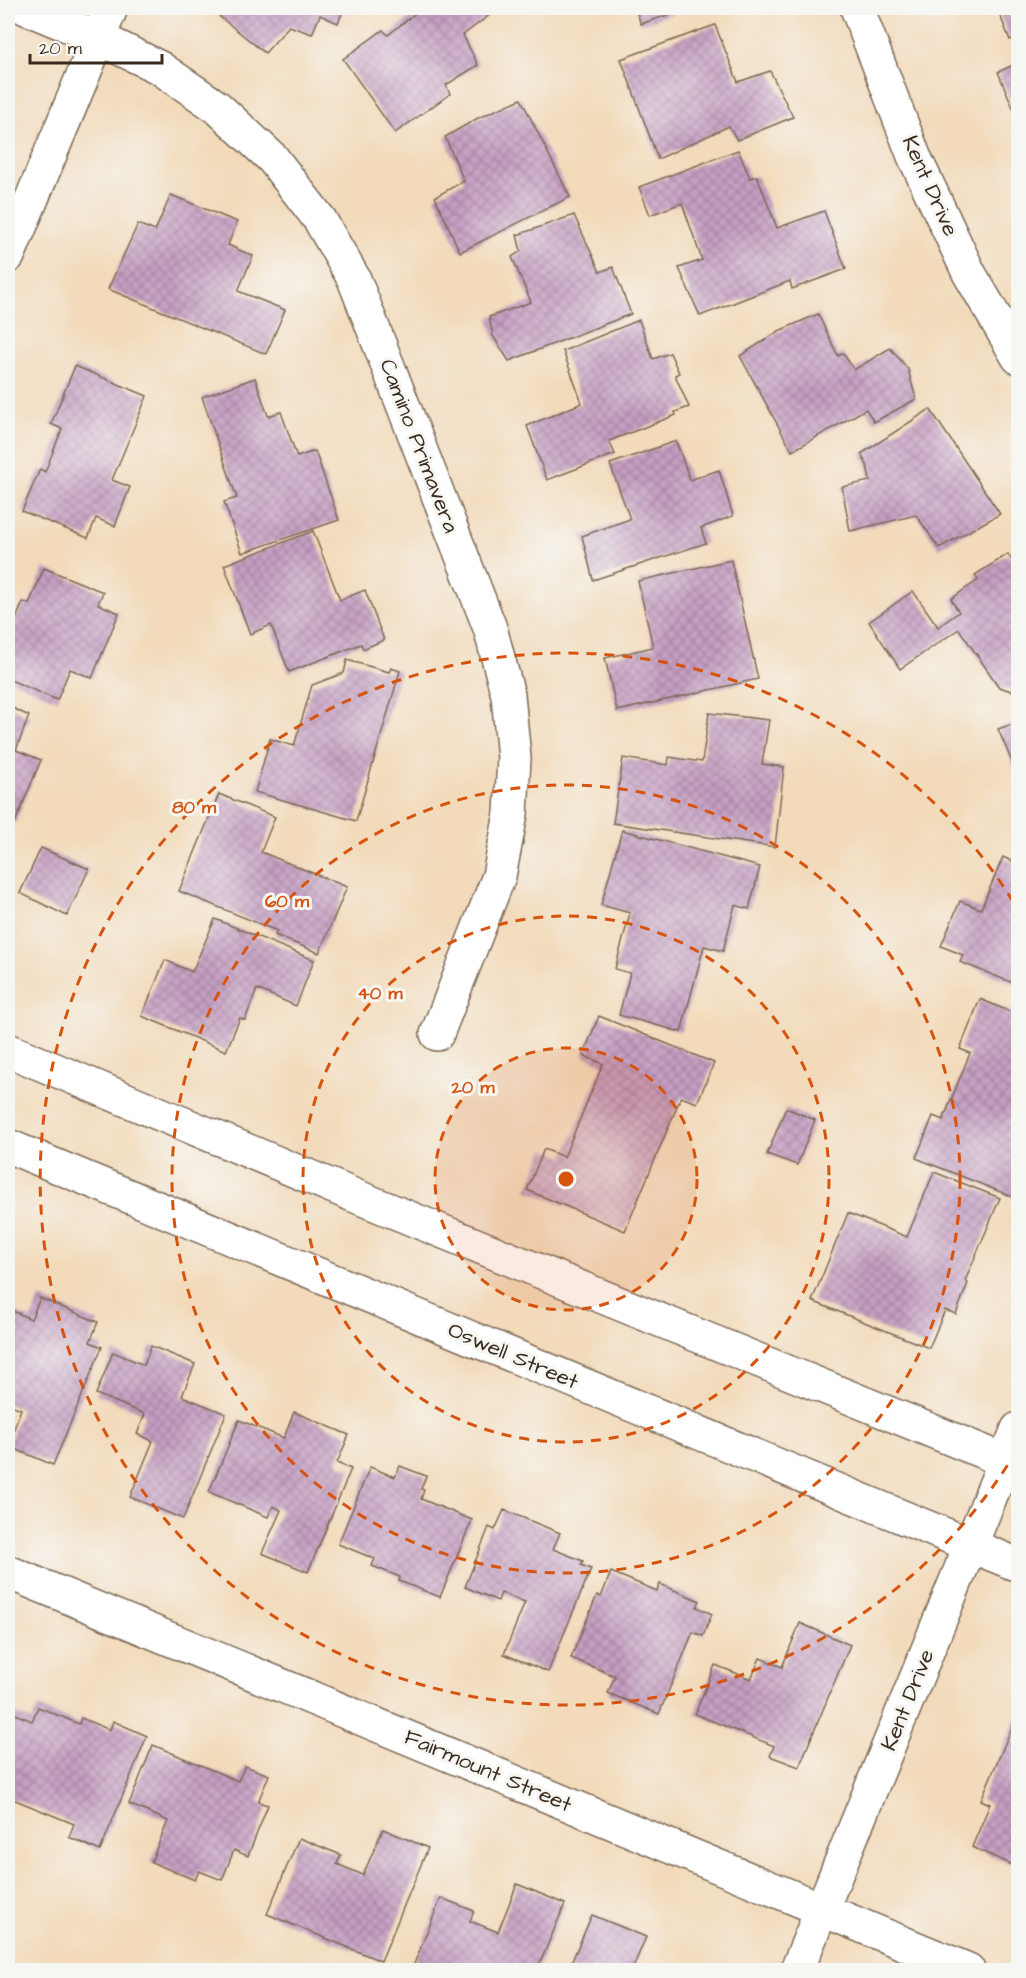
<svg xmlns="http://www.w3.org/2000/svg" width="1026" height="1978" viewBox="0 0 1026 1978" font-family="'Architects Daughter',sans-serif">
	<defs>
		<pattern id="building-cross-hatch" width="8" height="8" patternUnits="userSpaceOnUse" patternTransform="scale(1.5)"><rect width="8" height="8" fill="#c69fc3"/><path d="M0 0l8 8M0 8l8-8" fill="none" stroke="#a2829e"/></pattern>
	</defs>
	<rect width="100%" height="100%" fill="#f6f6f2"/>
	<filter id="ink" filterUnits="userSpaceOnUse"><feTurbulence type="fractalNoise" baseFrequency=".0167" numOctaves="2"/><feDisplacementMap in="SourceGraphic" scale="12" xChannelSelector="R" yChannelSelector="G"/><feConvolveMatrix kernelMatrix="1 2 1 2 8 2 1 2 1" color-interpolation-filters="sRGB"/></filter>
	<filter id="wash" filterUnits="userSpaceOnUse"><feTurbulence type="fractalNoise" baseFrequency=".008" numOctaves="4" result="noise"/><feDisplacementMap in="SourceGraphic" scale="24" xChannelSelector="R" yChannelSelector="G"/><feGaussianBlur stdDeviation="1.35" result="paint"/><feColorMatrix in="noise" values="0 0 0 0 0 0 0 0 0 0 0 0 0 0 0 0 0 1.4 0 .05"/><feComposite in="paint" operator="in"/></filter>
	<g filter="url(#wash)">
		<rect width="100%" height="100%" fill="#f2daba"/>
		<g id="blocks">
			<!-- building -->
			<g fill="url(#building-cross-hatch)">
				<polygon points="226,8 344,8 338,23 320,15 312,34 289,26 265,53 219,16"/>
				<polygon points="422,8 499,8 463,35 478,65 446,85 450,94 395,133 343,59 383,30 388,35"/>
				<polygon points="635,8 688,8 641,24"/>
				<polygon points="997,8 1018,8 1018,37 1010,40"/>
				<polygon points="715,25 738,82 770,71 793,117 737,140 729,126 658,159 621,59"/>
				<polygon points="1018,63 1018,116 1017,117 998,72"/>
				<polygon points="521,99 570,197 460,252 435,197 464,181 445,137 478,118"/>
				<polygon points="738,150 750,178 757,176 777,228 824,211 846,269 792,289 790,281 700,316 679,268 702,260 682,203 650,215 639,187"/>
				<polygon points="171,195 237,222 228,245 253,256 238,291 285,310 266,354 108,289 138,224 155,231"/>
				<polygon points="574,215 600,272 613,267 631,314 509,361 493,336 489,317 531,302 512,257 521,251 517,235"/>
				<polygon points="818,314 838,356 843,353 854,370 890,348 908,369 916,399 874,422 866,409 792,451 740,356 779,331"/>
				<polygon points="639,320 653,359 670,353 679,373 675,375 689,407 675,412 676,415 609,441 615,454 547,480 527,426 582,403 563,351"/>
				<polygon points="75,366 147,396 112,480 130,487 115,526 96,518 88,538 22,511 40,469 45,472 62,429 51,424"/>
				<polygon points="255,378 268,416 281,412 297,457 315,451 339,520 242,553 224,502 237,498 202,397"/>
				<polygon points="930,409 1000,514 939,548 916,515 850,531 842,487 870,481 867,465 861,454"/>
				<polygon points="676,441 690,480 719,470 733,516 701,528 706,543 593,580 582,536 630,519 610,464"/>
				<polygon points="313,531 340,600 365,590 384,640 363,649 361,644 289,672 271,625 250,634 224,565"/>
				<polygon points="1008,554 1018,570 1018,693 999,687 959,629 900,669 869,622 913,591 938,627 959,612 951,599 978,580 975,575"/>
				<polygon points="731,560 758,679 617,711 605,658 653,647 638,581"/>
				<polygon points="44,568 103,592 98,604 119,613 92,678 70,669 57,700 8,679 8,621 14,624 23,602 29,604"/>
				<polygon points="347,660 389,672 391,668 400,671 356,821 255,792 270,739 294,746 312,685 344,673"/>
				<polygon points="8,706 29,716 16,750 41,760 15,823 8,820"/>
				<polygon points="709,713 769,720 762,764 784,767 775,847 613,823 623,758 668,765 669,757 702,762"/>
				<polygon points="1018,722 1018,776 998,729"/>
				<polygon points="219,794 275,817 261,852 347,887 319,953 275,935 277,931 179,891"/>
				<polygon points="622,830 760,867 749,909 735,905 723,951 704,946 681,1032 619,1015 630,973 615,969 630,913 601,905"/>
				<polygon points="41,848 89,869 67,916 20,893"/>
				<polygon points="1003,857 1018,864 1018,985 960,962 963,955 941,946 960,901 981,909"/>
				<polygon points="215,919 314,960 296,1006 257,989 245,1020 240,1018 226,1051 142,1016 165,960 192,972"/>
				<polygon points="980,999 1018,1015 1016,1067 1018,1068 1018,1199 916,1158 933,1116 943,1120 970,1053 960,1049"/>
				<polygon points="599,1016 714,1063 697,1103 681,1097 625,1231 527,1190 544,1149 564,1157 603,1064 583,1055"/>
				<polygon points="786,1108 815,1120 797,1165 767,1154"/>
				<polygon points="934,1172 1000,1198 965,1281 968,1283 956,1314 945,1310 929,1348 812,1301 848,1213 907,1237"/>
				<polygon points="40,1298 98,1322 90,1342 102,1347 53,1465 8,1446 21,1409 8,1404 8,1309 31,1319"/>
				<polygon points="151,1346 195,1364 182,1396 226,1414 183,1519 130,1497 153,1441 137,1434 145,1414 96,1394 113,1352 144,1365"/>
				<polygon points="294,1412 349,1435 337,1463 351,1469 308,1572 262,1553 281,1510 273,1506 268,1517 209,1492 239,1420 284,1438"/>
				<polygon points="400,1466 426,1476 421,1489 424,1490 421,1499 472,1520 440,1597 399,1581 400,1577 372,1566 375,1559 338,1544 370,1467 395,1477"/>
				<polygon points="504,1510 560,1533 553,1549 583,1561 581,1565 591,1569 548,1672 504,1654 525,1602 501,1593 498,1601 465,1587 489,1527 495,1530"/>
				<polygon points="611,1572 657,1591 660,1584 700,1601 697,1607 712,1614 703,1636 693,1632 659,1714 608,1693 615,1676 571,1658 597,1595 601,1597"/>
				<polygon points="800,1623 850,1645 799,1767 770,1756 774,1746 695,1714 715,1665 751,1679 760,1658 782,1667"/>
				<polygon points="38,1707 79,1724 81,1718 110,1730 113,1721 147,1736 100,1851 69,1837 74,1824 8,1797 8,1711 32,1721"/>
				<polygon points="1018,1713 1018,1859 1015,1866 972,1847 990,1804 981,1800"/>
				<polygon points="153,1745 238,1781 245,1766 269,1775 258,1802 268,1805 248,1856 234,1850 222,1880 199,1871 195,1880 151,1862 168,1821 129,1804"/>
				<polygon points="383,1829 428,1848 381,1961 267,1914 299,1838 341,1855 337,1864 363,1875"/>
				<polygon points="517,1884 565,1904 537,1970 412,1969 441,1898 474,1911 470,1921 498,1932"/>
				<polygon points="592,1915 646,1937 632,1970 568,1970"/>
			</g>
		</g>
	</g>
	<g filter="url(#ink)">
		<use href="#blocks" fill-opacity="0" stroke="#7b6855" stroke-width="1.5"/>
		<g fill="none" stroke-linecap="round" stroke-linejoin="round">
			<!-- minor casing -->
			<g stroke="#7b6855" stroke-width="36">
				<g id="minor">
					<polyline points="26,8 99,38 160,68 217,107 273,159 320,220 354,279 490,628 508,695 514,758 511,814 499,876 437,1034"/>
					<polyline points="857,8 914,156 969,273 1018,357"/>
					<polyline points="8,256 111,8"/>
					<polyline points="8,1572 968,1970"/>
					<polyline points="797,1970 1018,1429"/>
				</g>
			</g>
			<!-- secondary casing -->
			<g stroke="#7b6855" stroke-width="36">
				<g id="secondary">
					<polyline points="8,1050 353,1195 1018,1466"/>
					<polyline points="8,1146 1018,1565"/>
				</g>
			</g>
			<!-- minor -->
			<use href="#minor" stroke="#fff" stroke-width="33"/>
			<!-- secondary -->
			<use href="#secondary" stroke="#fff" stroke-width="33"/>
		</g>
	</g>
	<!-- distance rings -->
	<circle cx="566" cy="1179" r="131" fill="#d7540e" fill-opacity=".12"/>
	<g fill="none" stroke="#d7540e" stroke-width="3" stroke-dasharray="10 8">
		<circle cx="566" cy="1179" r="131"/>
		<circle cx="566" cy="1179" r="263"/>
		<circle cx="566" cy="1179" r="394"/>
		<path d="M1017 1450A526 526 0 1 1 1017 908"/>
	</g>
	<g text-anchor="middle" dominant-baseline="central" stroke-width="6" stroke-linejoin="round" paint-order="stroke">
		<!-- street labels -->
		<g font-size="22" fill="#3b2a1e" stroke="#f6f6f2">
			<text transform="translate(930 186) rotate(66)">Kent Drive</text>
			<text transform="translate(419 446) rotate(69)">Camino Primavera</text>
			<text transform="translate(513 1356) rotate(23)">Oswell Street</text>
			<text transform="translate(908 1700) rotate(-68)">Kent Drive</text>
			<text transform="translate(488 1771) rotate(23)">Fairmount Street</text>
		</g>
	</g>
	<circle cx="566" cy="1179" r="9" fill="#d7540e" stroke="#f6f6f2" stroke-width="3"/>
	<g font-size="18" text-anchor="middle" font-weight="bold" fill="#d7540e" stroke="#f6f6f2" stroke-width="6" stroke-linejoin="round" paint-order="stroke">
		<text x="194" y="813">80 m</text>
		<text x="287" y="907">60 m</text>
		<text x="380" y="999">40 m</text>
		<text x="473" y="1093">20 m</text>
	</g>
	<!-- margin -->
	<rect width="1026" height="1978" fill="none" stroke="#f6f6f2" stroke-width="30"/>
	<!-- scale -->
	<path d="M30 54v9h132v-9" fill="none" stroke="#3b2a1e" stroke-width="3"/>
	<text x="39" y="54" font-size="18" fill="#3b2a1e" stroke="#f6f6f2" stroke-width="4.5" paint-order="stroke">20 m</text>
</svg>
